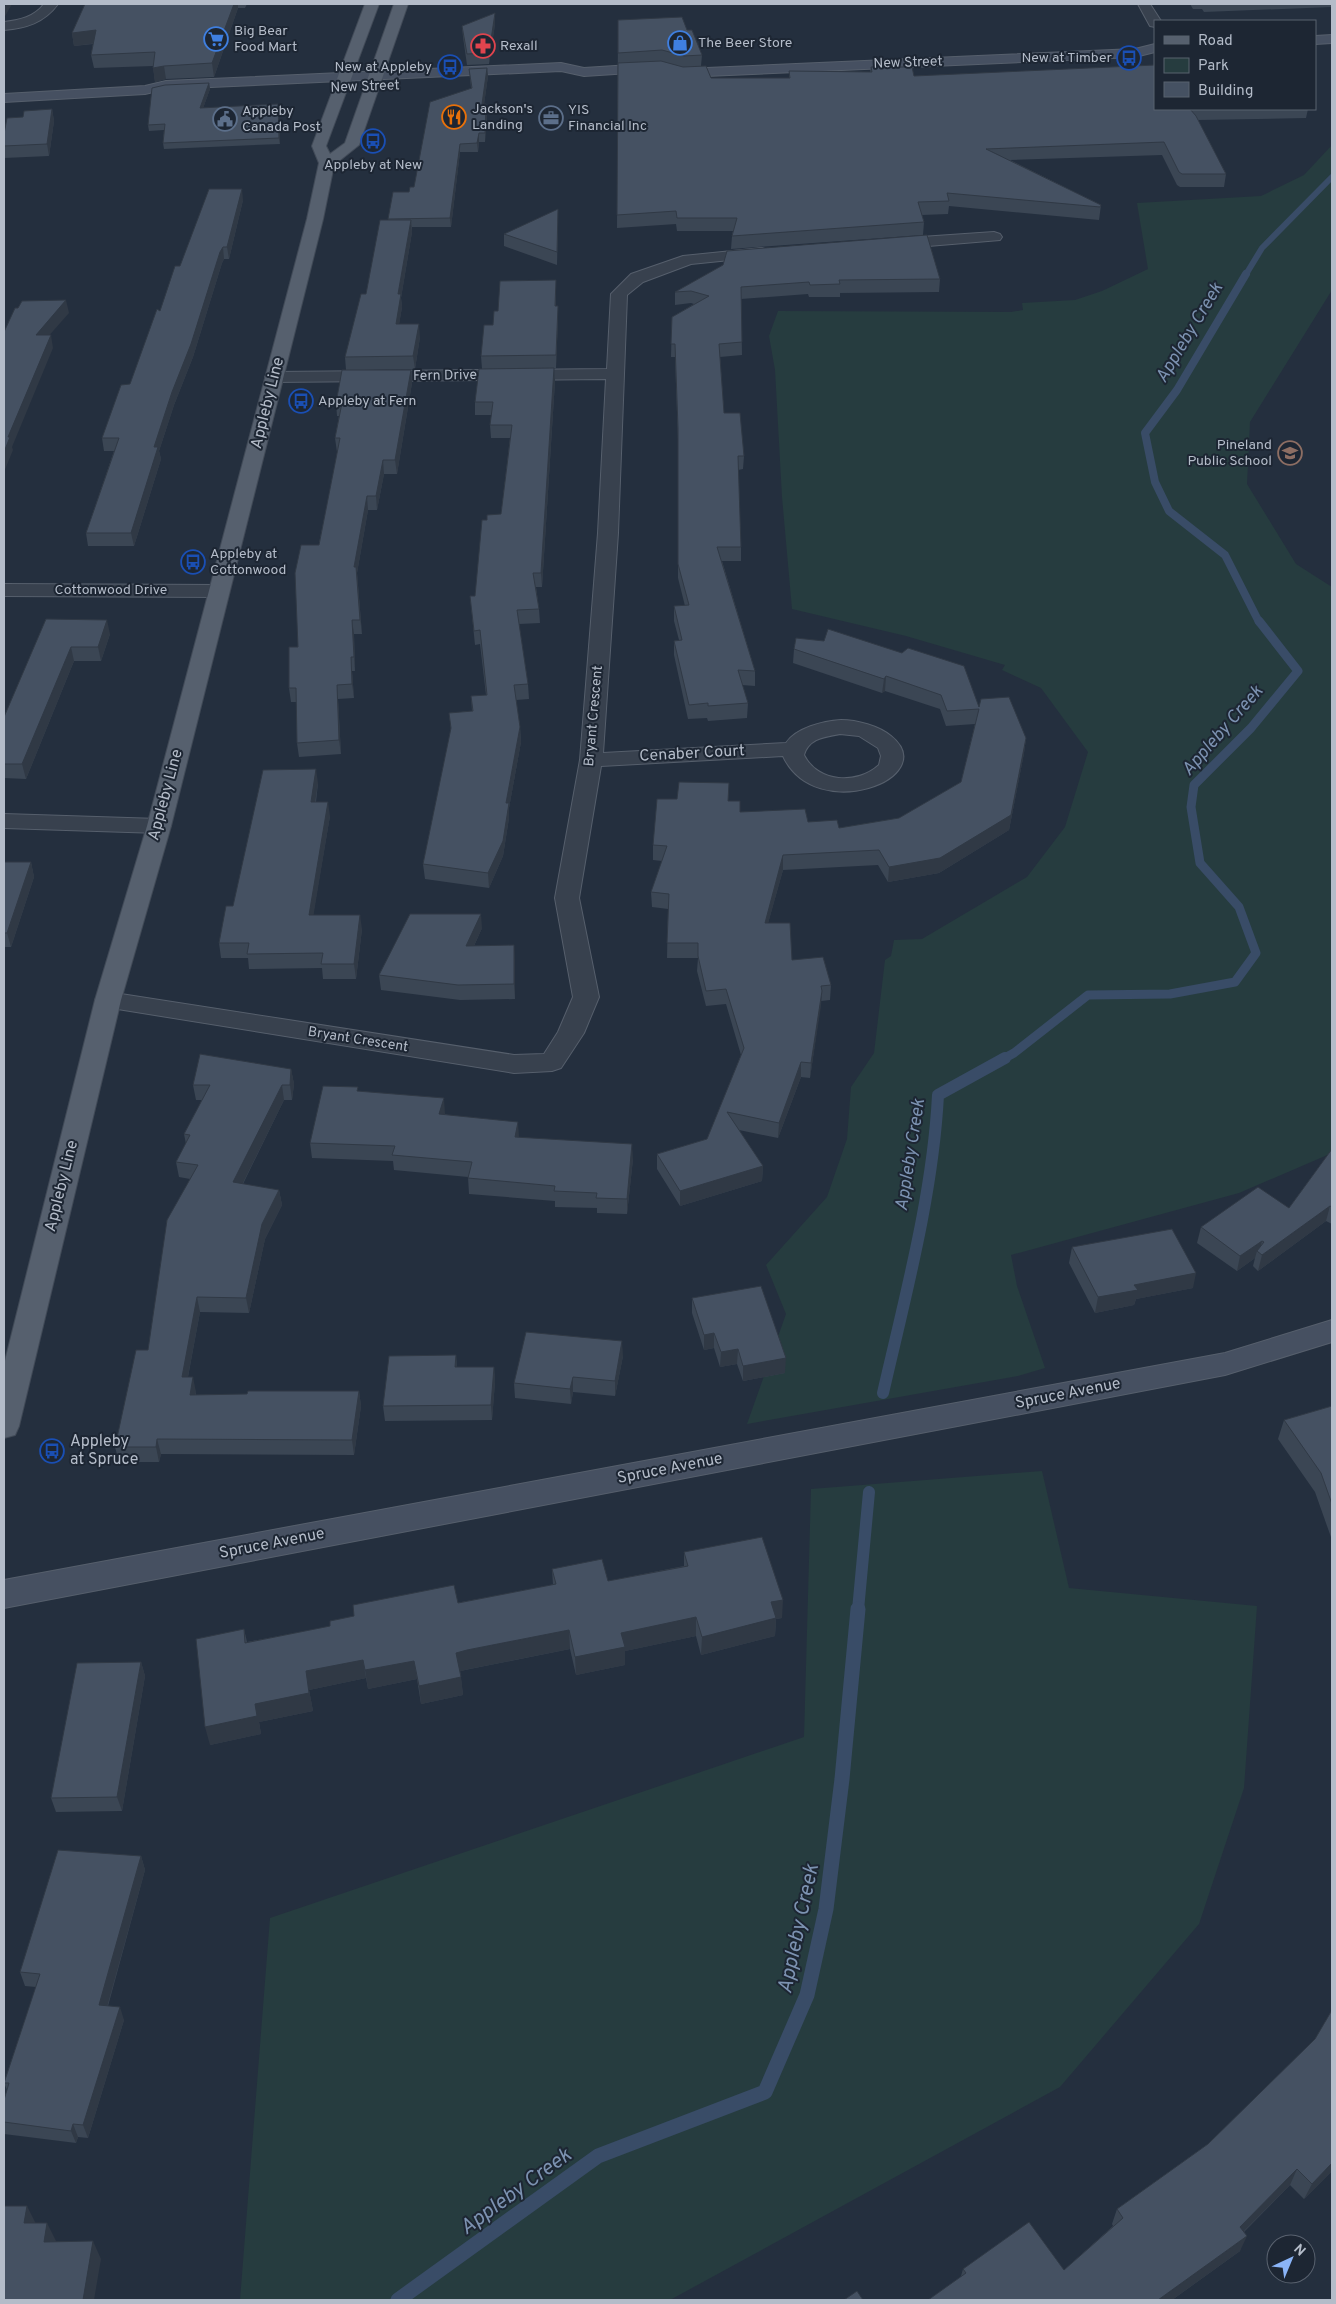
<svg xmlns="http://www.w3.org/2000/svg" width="1336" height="2304" viewBox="0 0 1336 2304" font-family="Overpass,sans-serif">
	<rect width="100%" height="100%" fill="#242f3e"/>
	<!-- green -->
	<g fill="#263c3f">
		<polygon points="1332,145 1332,290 1250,422 1247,484 1296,564 1332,587 1332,1153 1239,1193 1011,1255 1017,1286 1045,1368 1018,1376 747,1424 786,1314 766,1265 827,1197 847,1139 851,1087 874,1053 885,960 891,956 894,940 922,939 1027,877 1065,827 1088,752 1041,688 1002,670 1005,665 906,636 792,609 782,497 775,370 769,336 778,311 1011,312 1023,310 1022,303 1075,300 1102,291 1148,269 1137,203 1261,196 1304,175"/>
		<polygon points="1042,1471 1069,1588 1257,1606 1244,1788 1199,1924 1060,2087 670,2300 240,2300 270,1918 804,1737 811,1489"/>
	</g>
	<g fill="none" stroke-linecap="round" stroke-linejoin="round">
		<!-- stream-far4 -->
		<polyline stroke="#394c67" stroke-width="6" points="1245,276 1262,248 1332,177"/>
		<!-- stream-far3 -->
		<polyline stroke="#394c67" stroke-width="8" points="1246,274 1177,390 1145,433 1155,482 1169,511 1225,555 1259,622"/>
		<!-- stream-far2 -->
		<polyline stroke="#394c67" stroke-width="9" points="1003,1059 1014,1053 1088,995 1170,994 1235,982 1256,953 1239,907 1200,863 1191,807 1194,785 1251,728 1298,671 1259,621"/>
		<!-- stream-far1 -->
		<g stroke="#394c67" stroke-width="12">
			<path d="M883 1393C905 1297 933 1194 938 1095L1005 1058"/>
			<polyline points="858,1610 869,1492"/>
		</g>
		<!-- stream -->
		<polyline stroke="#394c67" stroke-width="15" points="398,2300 598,2156 765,2092 807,1995 826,1909 842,1779 858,1609"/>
		<!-- street casing -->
		<g stroke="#565f6c" stroke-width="2">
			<g id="street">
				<path d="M44 4H58C44 23 26 28 4 30V22C20 20 34 17 44 4Z"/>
				<polygon points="1138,4 1150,4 1161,21 1155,21 1155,27 1150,26"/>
				<polygon points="994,232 1000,234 1002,237 1000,240 892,249 886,247 884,244 886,241 892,239"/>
				<path d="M762 248 768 250 770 253 768 256 691 264 643 282 627 295 618 533 603 753 786 743C796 728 823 721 841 720 857 720 879 726 891 736 943 778 815 826 783 756L601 766 579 898 599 997 584 1033 561 1068 552 1071 514 1073 99 1006 95 1000 99 994 108 992 514 1055 544 1054 558 1032 573 997 555 898 580 760 598 533 606 379 274 382 268 381 265 377 268 373 274 372 607 369 611 294 631 274 683 256ZM840 734 859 736 878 748 881 756 879 765C857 785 818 783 804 755 809 738 825 737 840 734Z"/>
				<polygon points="4,584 219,585 226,587 229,591 226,595 219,597 4,596"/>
				<polygon points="4,814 159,819 167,821 171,826 167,831 159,833 4,828"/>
			</g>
		</g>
		<!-- secondary casing -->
		<g stroke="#565f6c" stroke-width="2">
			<g id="secondary">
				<polygon points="1332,35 1332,43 1315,44 1315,36"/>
				<polygon points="1155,44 1155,52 1135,57 683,77 661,71 584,76 561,71 166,89 145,94 4,102 4,94 145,86 166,81 561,63 584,68 662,63 684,69 1135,49"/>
				<polygon points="1332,1320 1332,1342 1225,1375 4,1608 4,1580 1225,1353"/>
			</g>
		</g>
		<!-- primary casing -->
		<g stroke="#414a57" stroke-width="2">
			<polygon id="primary" points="365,4 379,4 326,146 330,154 345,143 394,4 408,4 359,145 334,165 323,219 171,826 121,1000 19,1426 15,1435 4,1438 4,1365 95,1000 147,826 307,219 319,163 312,146"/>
		</g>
		<!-- street -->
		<use href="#street" fill="#38414e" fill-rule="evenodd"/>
		<!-- secondary -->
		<use href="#secondary" fill="#465061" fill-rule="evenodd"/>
		<!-- primary -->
		<use href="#primary" fill="#56606e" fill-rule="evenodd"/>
	</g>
	<!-- wall -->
	<g fill="#3b4654">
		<polygon points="85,4 247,4 245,8 238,8 214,77 166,79 155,82 153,66 94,68 91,55 93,44 74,46 72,33"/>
		<polygon points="1190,4 1332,4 1332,7 1204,12 1202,9 1193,9"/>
		<polygon points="495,13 495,24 489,64 467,65 463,37 462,26"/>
		<polygon points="618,20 702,55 701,66 711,78 789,78 789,71 870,72 871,67 914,76 1155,109 1308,109 1306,118 1198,120 1226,174 1224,187 1180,187 1177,185 1162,155 1010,160 1101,205 1099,220 949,206 948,214 922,215 924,222 923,235 731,249 732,236 733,231 677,231 676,224 617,228"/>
		<polygon points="487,68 488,76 484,104 486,104 487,112 485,142 479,142 478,152 460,152 451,227 412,227 412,232 401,298 402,307 399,324 420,337 415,369 365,370 411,370 412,383 397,474 384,474 377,510 368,510 357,573 362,634 354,634 355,671 352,671 354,698 338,699 341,754 299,757 297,743 297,702 291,702 289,688 338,452 337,452 335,438 339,416 337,416 336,403 346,370 345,357 366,294 388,220 414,187 471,88 469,69"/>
		<polygon points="209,83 210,89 203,108 278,104 280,144 164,149 163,143 164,130 149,131 148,125"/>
		<polygon points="52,109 54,121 49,156 4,158 4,134 23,117"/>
		<polygon points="243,200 229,259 224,259 222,263 193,357 174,405 159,451 161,459 134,546 88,546 86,533 114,451 104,451 102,438 130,384 160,311 180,266"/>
		<polygon points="558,221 557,265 504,246 504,234"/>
		<polygon points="723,265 940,279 939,292 840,293 840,297 809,297 808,294 741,299 742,355 720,357 724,413 744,456 743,469 738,470 741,547 741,561 722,561 755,671 755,686 742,685 748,703 747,718 708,721 707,718 688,719 674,655 674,641 679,640 674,621 674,606 685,606 678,578 678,441 675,357 671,357 672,317 694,304 691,303 675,305 675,292"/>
		<polygon points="556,280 556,306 558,306 558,318 556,368 482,369 481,356 498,311"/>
		<polygon points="554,368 555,381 542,587 536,587 539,609 540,623 519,624 528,684 529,699 516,700 520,727 521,742 509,808 509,818 503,856 489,888 425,879 423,864 451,730 449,713 472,711 471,696 486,695 480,644 475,645 470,596 475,596 487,520 501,514 510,438 491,438 490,425 492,415 475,415 475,402"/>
		<polygon points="46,619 110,634 101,661 74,661 26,779 4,778 4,717"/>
		<polygon points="796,638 979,707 1026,738 1024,753 1009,830 939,873 888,882 878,865 783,870 768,923 792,960 831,985 830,1000 821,1001 810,1078 801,1077 778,1138 739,1130 763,1166 762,1181 680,1206 657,1169 657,1154 707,1139 741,1055 726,1004 706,1006 697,971 698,958 667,958 668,909 652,907 651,892 662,861 653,860 653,845 677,799 728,801 740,812 808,822 839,828 899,818 961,782 975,724 946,726 940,709 885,691 882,693 793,663 794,649"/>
		<polygon points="318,783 316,802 330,816 313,915 362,929 356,979 323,979 322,968 249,969 248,958 221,958 219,943 233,906"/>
		<polygon points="4,862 31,862 34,877 11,947 4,947"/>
		<polygon points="482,928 474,946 515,960 515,999 460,1000 381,990 379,975"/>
		<polygon points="291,1069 294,1084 292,1100 284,1100 243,1184 279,1190 282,1205 265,1239 249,1313 200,1312 188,1377 196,1392 196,1395 247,1394 359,1391 361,1406 354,1455 161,1454 159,1462 119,1462 115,1447 148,1350 190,1179 179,1177 176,1162 186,1144 184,1134 202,1100 196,1100 193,1085"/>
		<polygon points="359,1091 445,1114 519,1138 633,1159 627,1214 597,1213 597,1208 555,1207 555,1201 469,1194 468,1177 394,1170 393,1161 312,1158 310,1143"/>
		<polygon points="1332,1149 1332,1224 1326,1221 1258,1271 1253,1266 1255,1258 1237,1271 1197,1243 1201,1227 1289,1208"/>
		<polygon points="1072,1247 1193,1288 1136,1299 1134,1305 1095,1313 1069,1263"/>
		<polygon points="692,1298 785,1373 743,1381 737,1364 720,1367 714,1348 704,1350 692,1313"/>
		<polygon points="456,1355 457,1367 494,1367 495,1382 492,1420 385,1421 383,1406"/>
		<polygon points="623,1356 615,1396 573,1392 571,1404 515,1398 514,1383"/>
		<polygon points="1332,1406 1332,1540 1315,1492 1278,1439 1284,1420"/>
		<polygon points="684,1552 782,1618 776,1619 775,1636 701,1655 696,1636 625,1651 625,1665 576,1675 570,1649 460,1671 463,1695 421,1704 417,1679 368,1689 366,1678 309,1690 313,1711 259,1722 261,1734 210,1745 244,1629 247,1642 553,1585 552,1569 608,1581 684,1566"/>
		<polygon points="141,1662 145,1676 122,1811 56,1812 51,1798"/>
		<polygon points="141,1856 145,1870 108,2006 124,2020 88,2138 78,2137 76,2143 4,2134 4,2122 7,2090 4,2083 36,1987 25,1986 20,1972"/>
		<polygon points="1208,2144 1332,2171 1304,2199 1290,2185 1244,2232 1240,2251 1172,2300 961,2276 963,2269 1064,2270 1113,2226 1112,2224 1117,2209"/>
	</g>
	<!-- shaded-wall -->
	<g fill="#303945">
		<polygon points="6,4 12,4 4,18 4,9"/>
		<polygon points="234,4 238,4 238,8 214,77 212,63"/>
		<polygon points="495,13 495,24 489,64 489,53"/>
		<polygon points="96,30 98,43 74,46 72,33"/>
		<polygon points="164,66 166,79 155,82 153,68"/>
		<polygon points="487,68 488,76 483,112 482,104"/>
		<polygon points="209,83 210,89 201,114 200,108"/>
		<polygon points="278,104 279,110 280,144 279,138"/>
		<polygon points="486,104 487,112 485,142 485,133"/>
		<polygon points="52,109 54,121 49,156 47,144"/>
		<polygon points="479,133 479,142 478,152 477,143"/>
		<polygon points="460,144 460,152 451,227 450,218"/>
		<polygon points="242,189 243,200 229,259 227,247"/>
		<polygon points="411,220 412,232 401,298 402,307 397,337 396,324 398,294"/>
		<polygon points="223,247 224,259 222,263 193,357 174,405 159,451 161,459 134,546 131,533 154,447 172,392 220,252"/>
		<polygon points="556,280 556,293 555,318 555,306"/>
		<polygon points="66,300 69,313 38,348 36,335"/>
		<polygon points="558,306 558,318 556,368 556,355"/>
		<polygon points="419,324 420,337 415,369 413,356"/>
		<polygon points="51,335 53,348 12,447 13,450 4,472 4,452 8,437"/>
		<polygon points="554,368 555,381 542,587 541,573"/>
		<polygon points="411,370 412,383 397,474 395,460"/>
		<polygon points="383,460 384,474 377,510 376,496"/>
		<polygon points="367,496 368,510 357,573 362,634 354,567"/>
		<polygon points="107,620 110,634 101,661 98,647"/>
		<polygon points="352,620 354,634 355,671 354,657"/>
		<polygon points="71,647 74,661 26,779 22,764"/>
		<polygon points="351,657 352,671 354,698 352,684"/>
		<polygon points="886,676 885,691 882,693 884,679"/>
		<polygon points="337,685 338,699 341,754 339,740"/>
		<polygon points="520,727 521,742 509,808 509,818 503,856 489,888 488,873 506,803"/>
		<polygon points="1026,738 1024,753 1009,830 939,873 888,882 889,867"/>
		<polygon points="316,769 318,783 313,816 311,802"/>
		<polygon points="328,802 330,816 311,930 309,915"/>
		<polygon points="783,855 783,870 764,938 765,923"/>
		<polygon points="31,862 34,877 11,947 7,933"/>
		<polygon points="481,914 482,928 467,961 466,946"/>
		<polygon points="360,915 362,929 356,979 354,964"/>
		<polygon points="514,945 515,960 515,999 514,984"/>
		<polygon points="822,991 821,1006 810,1078 811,1063"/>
		<polygon points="801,1062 801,1077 778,1138 779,1123"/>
		<polygon points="291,1069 294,1084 292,1100 290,1085"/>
		<polygon points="282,1085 284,1100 236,1197 233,1182"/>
		<polygon points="444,1098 445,1114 441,1129 439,1114"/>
		<polygon points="518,1122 519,1137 515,1137"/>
		<polygon points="632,1144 633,1159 627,1214 627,1199"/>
		<polygon points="763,1166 762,1181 680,1206 680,1191"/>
		<polygon points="279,1190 282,1205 265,1239 249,1313 246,1298 262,1224"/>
		<polygon points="1330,1206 1326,1221 1258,1271 1262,1255"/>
		<polygon points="1262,1241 1259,1253 1257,1251 1255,1258 1237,1271 1240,1256"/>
		<polygon points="1196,1273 1193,1288 1136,1299 1134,1305 1095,1313 1098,1297 1134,1285"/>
		<polygon points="197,1297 200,1312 185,1392 182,1377"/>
		<polygon points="714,1333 714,1348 704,1350 704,1335"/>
		<polygon points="622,1341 623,1356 615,1396 615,1381"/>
		<polygon points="738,1349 737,1364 720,1367 721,1352"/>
		<polygon points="456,1355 457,1370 455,1367"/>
		<polygon points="786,1358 785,1373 743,1381 743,1366"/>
		<polygon points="494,1367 495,1382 492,1420 491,1405"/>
		<polygon points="193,1377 196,1392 193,1410 190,1395"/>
		<polygon points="573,1377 573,1392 571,1404 570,1389"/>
		<polygon points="359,1391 361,1406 354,1455 352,1440"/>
		<polygon points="157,1439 161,1454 159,1462 156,1447"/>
		<polygon points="783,1600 782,1618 776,1619 775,1636 701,1655 702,1637 771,1602"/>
		<polygon points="696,1617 696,1636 625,1651 625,1665 576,1675 575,1657 621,1633"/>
		<polygon points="569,1630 570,1649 469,1669 458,1672 456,1653 467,1650"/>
		<polygon points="363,1660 366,1678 309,1690 313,1711 259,1722 261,1734 210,1745 205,1727 255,1704 306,1671"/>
		<polygon points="414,1661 417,1679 368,1689 365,1670"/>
		<polygon points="141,1662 145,1676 122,1811 117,1797"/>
		<polygon points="461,1677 463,1695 421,1704 419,1686"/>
		<polygon points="141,1856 145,1870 104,2018 99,2005"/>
		<polygon points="120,2007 124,2020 88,2138 83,2125"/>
		<polygon points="73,2124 78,2137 76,2143 71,2131"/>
		<polygon points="1332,2163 1332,2171 1304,2199 1312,2184"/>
		<polygon points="1297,2169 1290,2185 1233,2242 1240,2227"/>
		<polygon points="27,2206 36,2224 24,2223"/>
		<polygon points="47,2223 56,2241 53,2260 44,2242"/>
		<polygon points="1247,2236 1240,2251 1172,2300 1158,2300"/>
		<polygon points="93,2241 101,2259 94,2300 83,2300"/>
	</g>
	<!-- building -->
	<g fill="#455162" stroke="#303945">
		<polygon points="85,4 234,4 212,63 164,66 153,68 155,52 91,55 96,30 72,33"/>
		<polygon points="495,13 489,53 467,54 462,26"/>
		<polygon points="682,17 687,30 692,30 702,55 684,56 662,50 618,53 618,20"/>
		<polygon points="661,61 683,67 706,66 711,78 790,78 789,71 872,72 871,67 912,67 914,76 1155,65 1155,109 1190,109 1196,116 1226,174 1182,174 1179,172 1164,142 986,149 1101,205 1100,207 947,193 949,201 918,202 924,222 732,236 737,218 677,218 676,211 617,215 618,63"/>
		<polygon points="487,68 482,104 486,104 485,133 479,133 477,143 460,144 450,218 388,219 393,192 409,192 410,187 414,187 430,102 472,88 469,69"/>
		<polygon points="209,83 200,108 278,104 279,138 163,143 165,124 148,125 152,88 165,85"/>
		<polygon points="52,109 47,144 4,146 4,134 7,118 23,117 24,111"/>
		<polygon points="209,189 242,189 227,247 223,247 220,252 191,344 172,392 154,447 158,447 131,533 86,533 119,438 102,438 121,385 130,384 157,309 160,311 175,266 180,266"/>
		<polygon points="558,209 557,252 504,234"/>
		<polygon points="380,220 411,220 398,294 401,294 396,324 419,324 413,356 345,357 361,294 366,294"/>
		<polygon points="927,235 940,279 839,280 840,284 810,285 809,282 741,287 742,342 719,344 724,413 740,413 744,456 738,456 741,547 717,547 755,671 738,670 748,703 708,706 708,703 689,705 674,641 682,640 674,606 689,605 678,564 678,428 675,344 671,344 672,317 709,296 691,291 675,292 723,265 727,251"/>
		<polygon points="556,280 555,306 558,306 556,355 481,356 484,325 493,325 494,311 498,311 500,281"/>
		<polygon points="66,300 36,335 51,335 8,437 10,437 4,452 4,332 15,308 18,308 22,301"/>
		<polygon points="554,368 541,573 533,573 539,609 517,610 528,684 514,685 520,727 506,803 509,803 503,841 488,873 423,864 451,728 449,713 473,711 471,696 487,695 480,630 474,631 470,596 475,596 482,520 487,520 487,515 501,514 512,425 490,425 493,402 475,402 479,369"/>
		<polygon points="342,370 411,370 395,460 383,460 376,496 367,496 354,567 356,567 360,620 352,620 354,657 351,657 352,684 337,685 339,740 297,743 296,688 289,688 289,647 298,647 295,573 301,545 319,545 340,438 335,438 342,403 336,403"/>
		<polygon points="46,619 107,620 98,647 71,647 22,764 4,764 4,717"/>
		<polygon points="828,629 902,653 908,648 964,666 979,707 981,699 1009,697 1026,738 1011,815 940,858 889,867 879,850 783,855 765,923 790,923 792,960 823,957 831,985 821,986 822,991 811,1063 801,1062 779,1123 727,1112 763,1166 680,1191 657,1154 707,1139 744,1048 726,989 706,991 698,956 698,943 667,943 669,894 651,892 667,846 653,845 657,799 677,799 679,782 729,783 728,801 740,801 740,812 805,809 808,822 837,820 839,828 899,818 961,782 979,709 947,711 941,695 886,676 884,679 794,649 796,638 824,641"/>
		<polygon points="316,769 311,802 328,802 309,915 360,915 354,964 321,964 323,953 247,954 249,943 219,943 226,906 233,906 263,770"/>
		<polygon points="4,862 31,862 7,933 4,933"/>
		<polygon points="410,914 481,914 466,946 514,945 514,984 458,985 379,975"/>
		<polygon points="200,1054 291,1069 290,1085 282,1085 233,1182 279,1190 262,1224 246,1298 197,1297 182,1377 193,1377 190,1395 247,1394 248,1391 359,1391 352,1440 157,1439 156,1447 115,1447 136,1350 148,1350 167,1220 198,1165 176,1162 190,1135 184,1134 210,1085 193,1085"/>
		<polygon points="323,1086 358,1087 357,1091 444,1098 439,1114 518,1122 515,1137 632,1144 627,1199 596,1198 597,1193 554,1191 555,1186 468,1178 472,1162 392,1155 395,1146 310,1143"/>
		<polygon points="1332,1149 1332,1207 1330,1206 1262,1255 1257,1251 1264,1242 1262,1241 1240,1256 1201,1227 1258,1187 1289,1208"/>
		<polygon points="1172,1229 1196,1273 1134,1285 1138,1290 1098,1297 1072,1247"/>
		<polygon points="761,1286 786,1358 743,1366 738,1349 721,1352 714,1333 704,1335 692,1298"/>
		<polygon points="526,1332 622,1341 615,1381 573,1377 570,1389 514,1383"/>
		<polygon points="456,1355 455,1367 494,1367 491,1405 383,1406 389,1356"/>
		<polygon points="1332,1406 1332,1504 1321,1473 1284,1420"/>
		<polygon points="762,1537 783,1600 771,1602 776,1618 702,1637 696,1617 621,1633 625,1647 575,1657 569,1630 467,1650 456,1653 461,1677 419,1686 414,1661 365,1670 363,1660 306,1671 309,1693 255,1704 257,1716 205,1727 196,1639 244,1629 245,1643 330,1626 330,1621 354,1616 353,1605 454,1585 458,1603 556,1584 552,1569 602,1559 608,1581 688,1566 684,1552"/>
		<polygon points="141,1662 117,1797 51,1798 77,1663"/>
		<polygon points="58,1850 141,1856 99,2005 120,2007 83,2125 73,2124 71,2131 4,2122 4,2100 9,2083 4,2083 40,1974 20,1972"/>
		<polygon points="1332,2010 1332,2163 1312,2184 1297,2169 1240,2227 1247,2236 1158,2300 928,2300 966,2273 963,2269 1029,2222 1064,2270 1123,2218 1117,2209 1208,2144 1315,2039"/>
		<polygon points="4,2206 27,2206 24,2223 47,2223 44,2242 93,2241 83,2300 4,2300"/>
		<polygon points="857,2291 863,2300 844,2300"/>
	</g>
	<!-- icons -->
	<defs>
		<g id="supermarket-ring" transform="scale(1.25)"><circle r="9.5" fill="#1d2633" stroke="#3f7fe0" stroke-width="1.5"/><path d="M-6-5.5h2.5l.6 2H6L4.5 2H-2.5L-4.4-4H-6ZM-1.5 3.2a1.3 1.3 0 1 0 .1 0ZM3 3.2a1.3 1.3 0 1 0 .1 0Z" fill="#3f7fe0"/></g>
		<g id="shop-ring" transform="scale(1.25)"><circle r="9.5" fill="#1d2633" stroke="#3f7fe0" stroke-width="1.5"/><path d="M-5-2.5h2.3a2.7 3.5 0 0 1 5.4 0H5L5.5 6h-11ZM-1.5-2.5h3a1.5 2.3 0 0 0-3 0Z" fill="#3f7fe0"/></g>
		<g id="pharmacy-ring" transform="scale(1.25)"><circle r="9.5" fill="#1d2633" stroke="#e0444e" stroke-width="1.5"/><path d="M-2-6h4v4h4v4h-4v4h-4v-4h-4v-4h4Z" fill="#e0444e"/></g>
		<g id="bus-ring" transform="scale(1.25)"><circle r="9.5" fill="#1d2633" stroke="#1a4fb4" stroke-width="1.5"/><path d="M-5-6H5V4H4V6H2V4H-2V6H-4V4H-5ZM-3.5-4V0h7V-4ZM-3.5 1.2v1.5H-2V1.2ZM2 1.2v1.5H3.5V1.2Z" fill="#1a4fb4"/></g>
		<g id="restaurant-ring" transform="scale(1.25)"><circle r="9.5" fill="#1d2633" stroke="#e8710a" stroke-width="1.5"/><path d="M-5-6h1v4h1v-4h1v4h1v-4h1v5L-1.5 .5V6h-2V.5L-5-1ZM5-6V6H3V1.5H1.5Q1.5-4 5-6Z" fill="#e8710a"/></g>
		<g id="office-ring" transform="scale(1.25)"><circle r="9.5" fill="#1d2633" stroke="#5c6f8a" stroke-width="1.5"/><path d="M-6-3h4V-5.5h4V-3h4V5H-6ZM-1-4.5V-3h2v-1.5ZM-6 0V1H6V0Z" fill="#5c6f8a"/></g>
		<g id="civic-ring" transform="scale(1.25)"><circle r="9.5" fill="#1d2633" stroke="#5c6f8a" stroke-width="1.5"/><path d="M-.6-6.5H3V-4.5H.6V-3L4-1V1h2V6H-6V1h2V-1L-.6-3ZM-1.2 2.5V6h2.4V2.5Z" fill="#5c6f8a"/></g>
		<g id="school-ring" transform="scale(1.25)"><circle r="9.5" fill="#1d2633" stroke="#8d6e63" stroke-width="1.5"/><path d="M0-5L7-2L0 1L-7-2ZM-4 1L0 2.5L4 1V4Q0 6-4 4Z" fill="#8d6e63"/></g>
	</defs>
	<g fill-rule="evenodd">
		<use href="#supermarket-ring" x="216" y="39"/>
		<use href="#shop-ring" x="680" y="43"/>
		<use href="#pharmacy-ring" x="483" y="46"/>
		<use href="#bus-ring" x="1129" y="58"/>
		<use href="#bus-ring" x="450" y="67"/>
		<use href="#restaurant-ring" x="454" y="117"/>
		<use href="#office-ring" x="551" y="118"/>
		<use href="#civic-ring" x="225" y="119"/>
		<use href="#bus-ring" x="373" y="141"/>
		<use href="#bus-ring" x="301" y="401"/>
		<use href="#school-ring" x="1290" y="453"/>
		<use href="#bus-ring" x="193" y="562"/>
		<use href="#bus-ring" x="52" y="1451"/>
	</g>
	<g text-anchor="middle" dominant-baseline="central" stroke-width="4" stroke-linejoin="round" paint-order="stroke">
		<!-- far-poi labels -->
		<g font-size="14" fill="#b4bcc9" stroke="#1d2633" text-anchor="start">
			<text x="234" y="31">Big Bear<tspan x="234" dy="16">Food Mart</tspan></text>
			<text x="698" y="43">The Beer Store</text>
			<text x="500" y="46">Rexall</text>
			<text x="1112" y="58" text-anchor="end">New at Timber</text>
			<text x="432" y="67" text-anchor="end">New at Appleby</text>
			<text x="472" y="109">Jackson's<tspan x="472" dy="16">Landing</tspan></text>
			<text x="568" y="110">YIS<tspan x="568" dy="16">Financial Inc</tspan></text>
			<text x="242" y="111">Appleby<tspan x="242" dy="16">Canada Post</tspan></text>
			<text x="373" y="165" text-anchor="middle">Appleby at New</text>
			<text x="318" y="401">Appleby at Fern</text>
			<text x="1272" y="445" text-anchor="end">Pineland<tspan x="1272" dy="16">Public School</tspan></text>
			<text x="210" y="554">Appleby at<tspan x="210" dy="16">Cottonwood</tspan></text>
		</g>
		<!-- far-street labels -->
		<g font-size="14" fill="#b4bcc9" stroke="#1d2633">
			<text transform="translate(908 63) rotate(-2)">New Street</text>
			<text transform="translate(365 87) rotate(-2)">New Street</text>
			<text transform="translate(445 376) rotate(-1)">Fern Drive</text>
			<text x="111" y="590">Cottonwood Drive</text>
			<text transform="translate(594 716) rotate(-85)">Bryant Crescent</text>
			<text transform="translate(358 1040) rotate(9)">Bryant Crescent</text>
		</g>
		<!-- street labels -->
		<g font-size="16" fill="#b4bcc9" stroke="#1d2633">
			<text transform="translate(268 403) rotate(-76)">Appleby Line</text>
			<text transform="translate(692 754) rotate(-3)">Cenaber Court</text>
			<text transform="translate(166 795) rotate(-75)">Appleby Line</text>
			<text transform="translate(62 1186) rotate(-76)">Appleby Line</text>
			<text transform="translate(1068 1394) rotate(-11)">Spruce Avenue</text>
			<text transform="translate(670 1469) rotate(-11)">Spruce Avenue</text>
			<text transform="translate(272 1544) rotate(-11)">Spruce Avenue</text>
		</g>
		<!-- poi labels -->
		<g font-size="16" fill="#b4bcc9" stroke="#1d2633" text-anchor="start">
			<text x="70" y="1442">Appleby<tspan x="70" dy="18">at Spruce</tspan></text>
		</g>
		<!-- water labels -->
		<g font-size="18" font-style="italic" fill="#7c92b1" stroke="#1d2633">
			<text transform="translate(1190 333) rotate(-59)">Appleby Creek</text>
			<text transform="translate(1223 731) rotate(-49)">Appleby Creek</text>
			<text transform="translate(911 1155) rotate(-81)">Appleby Creek</text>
		</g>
		<!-- near-water labels -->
		<g font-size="21" font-style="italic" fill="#7c92b1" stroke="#1d2633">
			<text transform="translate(799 1929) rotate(-78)">Appleby Creek</text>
			<text transform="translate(516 2192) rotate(-36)">Appleby Creek</text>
		</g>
	</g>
	<!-- border -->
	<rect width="1336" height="2304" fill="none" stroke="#b4bcc9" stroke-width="10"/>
	<!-- legend -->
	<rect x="1154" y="20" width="162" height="90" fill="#1d2633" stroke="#59626f"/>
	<rect x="1164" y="36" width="25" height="8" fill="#56606e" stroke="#59626f"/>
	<text x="1198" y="45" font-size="15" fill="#b4bcc9">Road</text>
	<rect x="1164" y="58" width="25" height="15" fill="#263c3f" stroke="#59626f"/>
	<text x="1198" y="70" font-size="15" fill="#b4bcc9">Park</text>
	<rect x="1164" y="82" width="25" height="15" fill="#455162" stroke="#59626f"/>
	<text x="1198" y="95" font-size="15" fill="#b4bcc9">Building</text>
	<!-- north arrow -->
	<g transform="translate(1291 2259) rotate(44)"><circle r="24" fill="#1d2633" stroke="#59626f"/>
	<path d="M0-4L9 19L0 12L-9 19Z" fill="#8ab4f8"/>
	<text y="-8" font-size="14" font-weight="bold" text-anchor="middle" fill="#b4bcc9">N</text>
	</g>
</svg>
